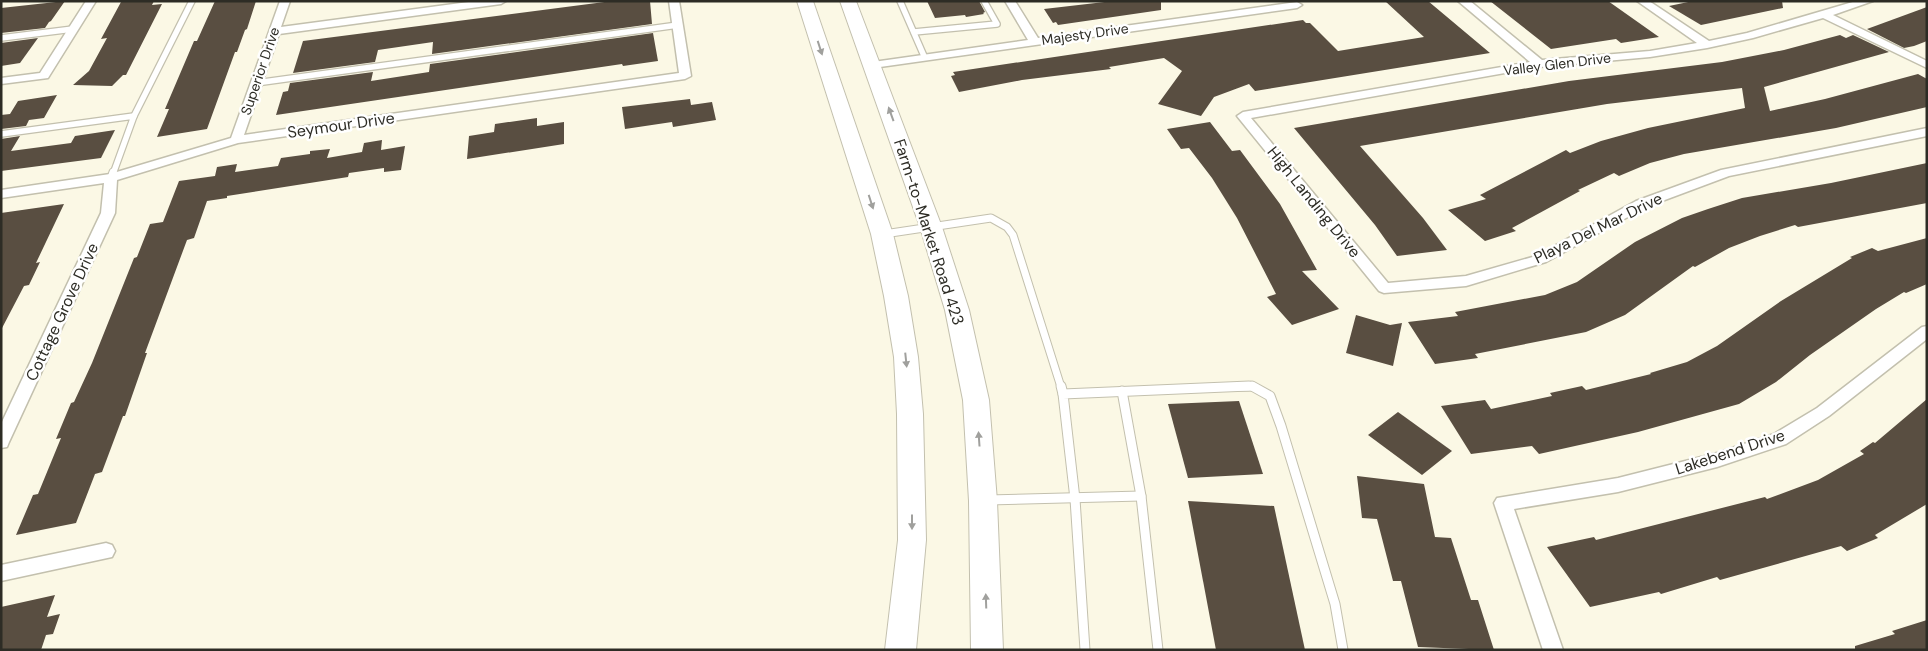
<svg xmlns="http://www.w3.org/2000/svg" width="1928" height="651" viewBox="0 0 1928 651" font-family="'DM Sans',sans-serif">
	<rect width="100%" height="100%" fill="#fbf8e5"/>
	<!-- building -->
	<g fill="#594e41">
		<polygon points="65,1 51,21 49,22 45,28 1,33 1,8"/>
		<polygon points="154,1 152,5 162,4 126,75 123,75 112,86 73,85 89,71 107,38 101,39 121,2"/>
		<polygon points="215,1 256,1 247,29 245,30 237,52 235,52 207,129 157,137 169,109 165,109 194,41 197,41"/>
		<polygon points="612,1 650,1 652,24 432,54 433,42 378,50 375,62 293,73 303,41"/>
		<polygon points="927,1 979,1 985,12 983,13 984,14 966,17 965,15 935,18"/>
		<polygon points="1113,1 1161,1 1161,10 1058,25 1056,22 1053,23 1044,9"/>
		<polygon points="1385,1 1428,1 1490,53 1255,91 1249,84 1214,97 1201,116 1158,104 1182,71 1164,58 1109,67 1111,69 1022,80 959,92 951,76 955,75 953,72 1303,20 1306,23 1310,23 1338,51 1424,37"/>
		<polygon points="1490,1 1608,1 1659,37 1621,43 1616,39 1551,49"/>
		<polygon points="1693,1 1782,1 1783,8 1701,25 1669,6"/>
		<polygon points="1927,7 1927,41 1914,46 1904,48 1867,29"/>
		<polygon points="653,33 658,61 623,66 622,64 276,115 283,92 288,91 290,83 373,72 371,81 429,72 430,64"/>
		<polygon points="1840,35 1846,38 1853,35 1889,52 1764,87 1770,111 1825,99 1918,74 1927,79 1927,107 1836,128 1684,154 1650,163 1619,176 1614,173 1578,190 1580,191 1512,228 1516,231 1485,241 1448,210 1486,199 1480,195 1566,150 1570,153 1601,141 1648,128 1745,108 1742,88 1607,104 1360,146 1423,218 1447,250 1397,256 1375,225 1294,128 1569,81 1722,62 1784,50"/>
		<polygon points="38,38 20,63 1,66 1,43"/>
		<polygon points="57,95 44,118 29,120 26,126 1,129 1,115 10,114 18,101"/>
		<polygon points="690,99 691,105 712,102 716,120 673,127 672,122 625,129 622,107"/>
		<polygon points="537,118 537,126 564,122 564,144 467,159 469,136 494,132 495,124"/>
		<polygon points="1210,122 1232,151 1240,150 1280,204 1317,270 1302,271 1339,309 1292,325 1267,297 1276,294 1237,218 1212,178 1189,148 1181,149 1167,129"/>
		<polygon points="115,130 101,158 1,171 1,139 20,136 11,151 71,143 75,136"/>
		<polygon points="382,140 381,150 405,146 401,170 384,172 384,168 349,173 348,177 227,196 227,198 207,201 194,238 187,240 145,353 147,353 125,416 123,416 102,472 95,474 76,523 16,535 33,495 38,494 61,438 56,439 71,403 74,402 92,363 134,258 137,257 150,224 163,222 179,181 215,176 217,167 237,164 235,172 278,166 281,158 310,154 310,151 330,149 327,158 362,152 364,143"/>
		<polygon points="1927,163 1927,203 1798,227 1795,225 1760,236 1729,248 1695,267 1693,266 1625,315 1586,332 1475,354 1478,358 1435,364 1408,322 1458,316 1455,312 1545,295 1577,282 1635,242 1682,218 1708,209 1742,198 1831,183"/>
		<polygon points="64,204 36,263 40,262 29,285 24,286 1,330 1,213"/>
		<polygon points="1927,238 1927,284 1906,293 1904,292 1876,309 1810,355 1776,382 1739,404 1638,432 1539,454 1532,446 1471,454 1441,406 1485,400 1491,409 1552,396 1550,393 1582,386 1586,390 1651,374 1650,373 1687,362 1717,346 1781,301 1852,258 1850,257 1872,248 1878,251"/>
		<polygon points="1356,315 1390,325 1402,323 1393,366 1346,353"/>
		<polygon points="1927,399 1927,504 1875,535 1878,538 1847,551 1841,546 1720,580 1717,577 1661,594 1659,592 1590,607 1547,547 1594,537 1596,540 1765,497 1767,499 1818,480 1864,454 1860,451 1873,442 1875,443"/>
		<polygon points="1239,401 1263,474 1188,478 1168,404"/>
		<polygon points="1398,412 1452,451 1422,475 1368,435"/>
		<polygon points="1357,476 1424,484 1435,537 1451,538 1471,600 1478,600 1494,650 1418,647 1401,581 1393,581 1377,519 1362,518"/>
		<polygon points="1188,501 1274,506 1305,650 1216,650"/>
		<polygon points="55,595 47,617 60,614 53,634 46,635 41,650 1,650 1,607"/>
		<polygon points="1927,620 1927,650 1855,650 1855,646 1895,634 1892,631"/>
	</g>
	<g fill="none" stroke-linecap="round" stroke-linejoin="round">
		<!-- lane-far2 casing -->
		<g stroke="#c3c0ae" stroke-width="8">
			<g id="lane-far2">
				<polyline points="900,1 924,56"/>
				<polyline points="914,32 997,24 984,1"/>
				<polyline points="1,38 73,29"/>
				<polyline points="256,83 678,25"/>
				<polyline points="134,116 192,1"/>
				<polyline points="1,134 134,116 113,174"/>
			</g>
		</g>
		<!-- lane-far1 casing -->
		<g stroke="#c3c0ae" stroke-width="9">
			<g id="lane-far1">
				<polyline points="111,178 113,172"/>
				<polyline points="884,234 991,218 1007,227 1013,235 1061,387"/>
				<polyline points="1219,387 1254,387"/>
			</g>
		</g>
		<!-- lane casing -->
		<g stroke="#c3c0ae" stroke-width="11">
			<g id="lane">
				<polyline points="1061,386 1063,394"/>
				<polyline points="1252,386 1270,396 1281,426 1335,604 1343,650"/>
				<polyline points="1122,391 1141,496 1158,650"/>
				<polyline points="988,500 1141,496"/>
				<polyline points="1085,650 1075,499 1063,394 1249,386"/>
			</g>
		</g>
		<!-- street casing -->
		<g stroke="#c3c0ae" stroke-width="3">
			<g id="street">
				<polygon points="86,1 96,1 48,78 1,84 1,78 40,73"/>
				<polygon points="280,1 290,1 281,27 476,1 506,1 501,4 279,34 244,135 679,73 669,1 679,1 691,76 685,79 238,143 117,180 115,213 9,442 7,447 1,448 1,424 101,213 104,183 1,198 1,190 110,174 231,138"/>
				<polygon points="1005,1 1015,1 1038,38 1297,2 1302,5 1297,8 873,68 867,65 873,62 1028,40"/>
				<polygon points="1458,1 1470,1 1542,60 1650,51 1697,43 1637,1 1649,1 1709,41 1747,33 1856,1 1873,1 1833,15 1927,61 1927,68 1823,18 1753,38 1707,48 1650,57 1539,67 1251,118 1388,283 1466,276 1536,256 1636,201 1721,170 1927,128 1927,136 1729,176 1646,207 1546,262 1466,286 1384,293 1379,291 1237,116 1243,112 1530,62"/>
				<polygon points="1927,326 1927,339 1829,416 1786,444 1717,467 1618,492 1514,509 1563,650 1543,650 1494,503 1497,498 1618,478 1717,453 1774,434 1817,408 1922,327"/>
				<polygon points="106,543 112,545 115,551 112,557 1,581 1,565"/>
			</g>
		</g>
		<!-- primary casing -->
		<g stroke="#c3c0ae" stroke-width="2">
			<g id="primary">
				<polygon points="797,1 813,1 893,234 908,296 918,357 923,414 926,540 916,650 885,650 898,540 897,414 894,357 884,296 871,234"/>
				<polygon points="840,1 856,1 942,227 969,310 989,400 997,501 1003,650 971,650 969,501 963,400 945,310 920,227"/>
			</g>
		</g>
		<!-- lane-far2 -->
		<use href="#lane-far2" stroke="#fff" stroke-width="5.5"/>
		<!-- lane-far1 -->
		<use href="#lane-far1" stroke="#fff" stroke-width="7"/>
		<!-- lane -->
		<use href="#lane" stroke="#fff" stroke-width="9"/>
		<!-- street -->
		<use href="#street" fill="#fff" fill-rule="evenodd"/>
		<!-- primary -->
		<use href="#primary" fill="#fff" fill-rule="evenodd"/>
	</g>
	<!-- one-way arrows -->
	<defs><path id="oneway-solid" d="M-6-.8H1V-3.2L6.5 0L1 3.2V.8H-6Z" transform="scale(1.25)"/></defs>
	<g fill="#a0a09d">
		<use href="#oneway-solid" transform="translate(820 48) rotate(72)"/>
		<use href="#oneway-solid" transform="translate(891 114) rotate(-110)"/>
		<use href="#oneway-solid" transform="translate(871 202) rotate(72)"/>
		<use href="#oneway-solid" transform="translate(906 360) rotate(84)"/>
		<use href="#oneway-solid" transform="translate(979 439) rotate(-94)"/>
		<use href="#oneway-solid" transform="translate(912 522) rotate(90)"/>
		<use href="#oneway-solid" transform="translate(986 601) rotate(-92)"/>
	</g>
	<g text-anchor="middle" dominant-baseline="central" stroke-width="5" stroke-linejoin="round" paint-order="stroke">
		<!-- far-street labels -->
		<g font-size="14" fill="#2d2c25" stroke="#fff">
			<text transform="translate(1085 34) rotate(-8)">Majesty Drive</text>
			<text transform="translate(1557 64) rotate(-7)">Valley Glen Drive</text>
			<text transform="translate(260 71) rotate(-71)">Superior Drive</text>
		</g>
		<!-- street labels -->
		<g font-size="16" fill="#2d2c25" stroke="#fff">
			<text transform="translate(341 125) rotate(-8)">Seymour Drive</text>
			<text transform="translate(1314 202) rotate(51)">High Landing Drive</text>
			<text transform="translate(1598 228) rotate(-26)">Playa Del Mar Drive</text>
			<text transform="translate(929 232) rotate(72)">Farm-to-Market Road 423</text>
			<text transform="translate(62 312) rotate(-65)">Cottage Grove Drive</text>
			<text transform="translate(1730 452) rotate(-18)">Lakebend Drive</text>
		</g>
	</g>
	<!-- border -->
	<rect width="1928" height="651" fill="none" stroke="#2d2c25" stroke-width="5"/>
</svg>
